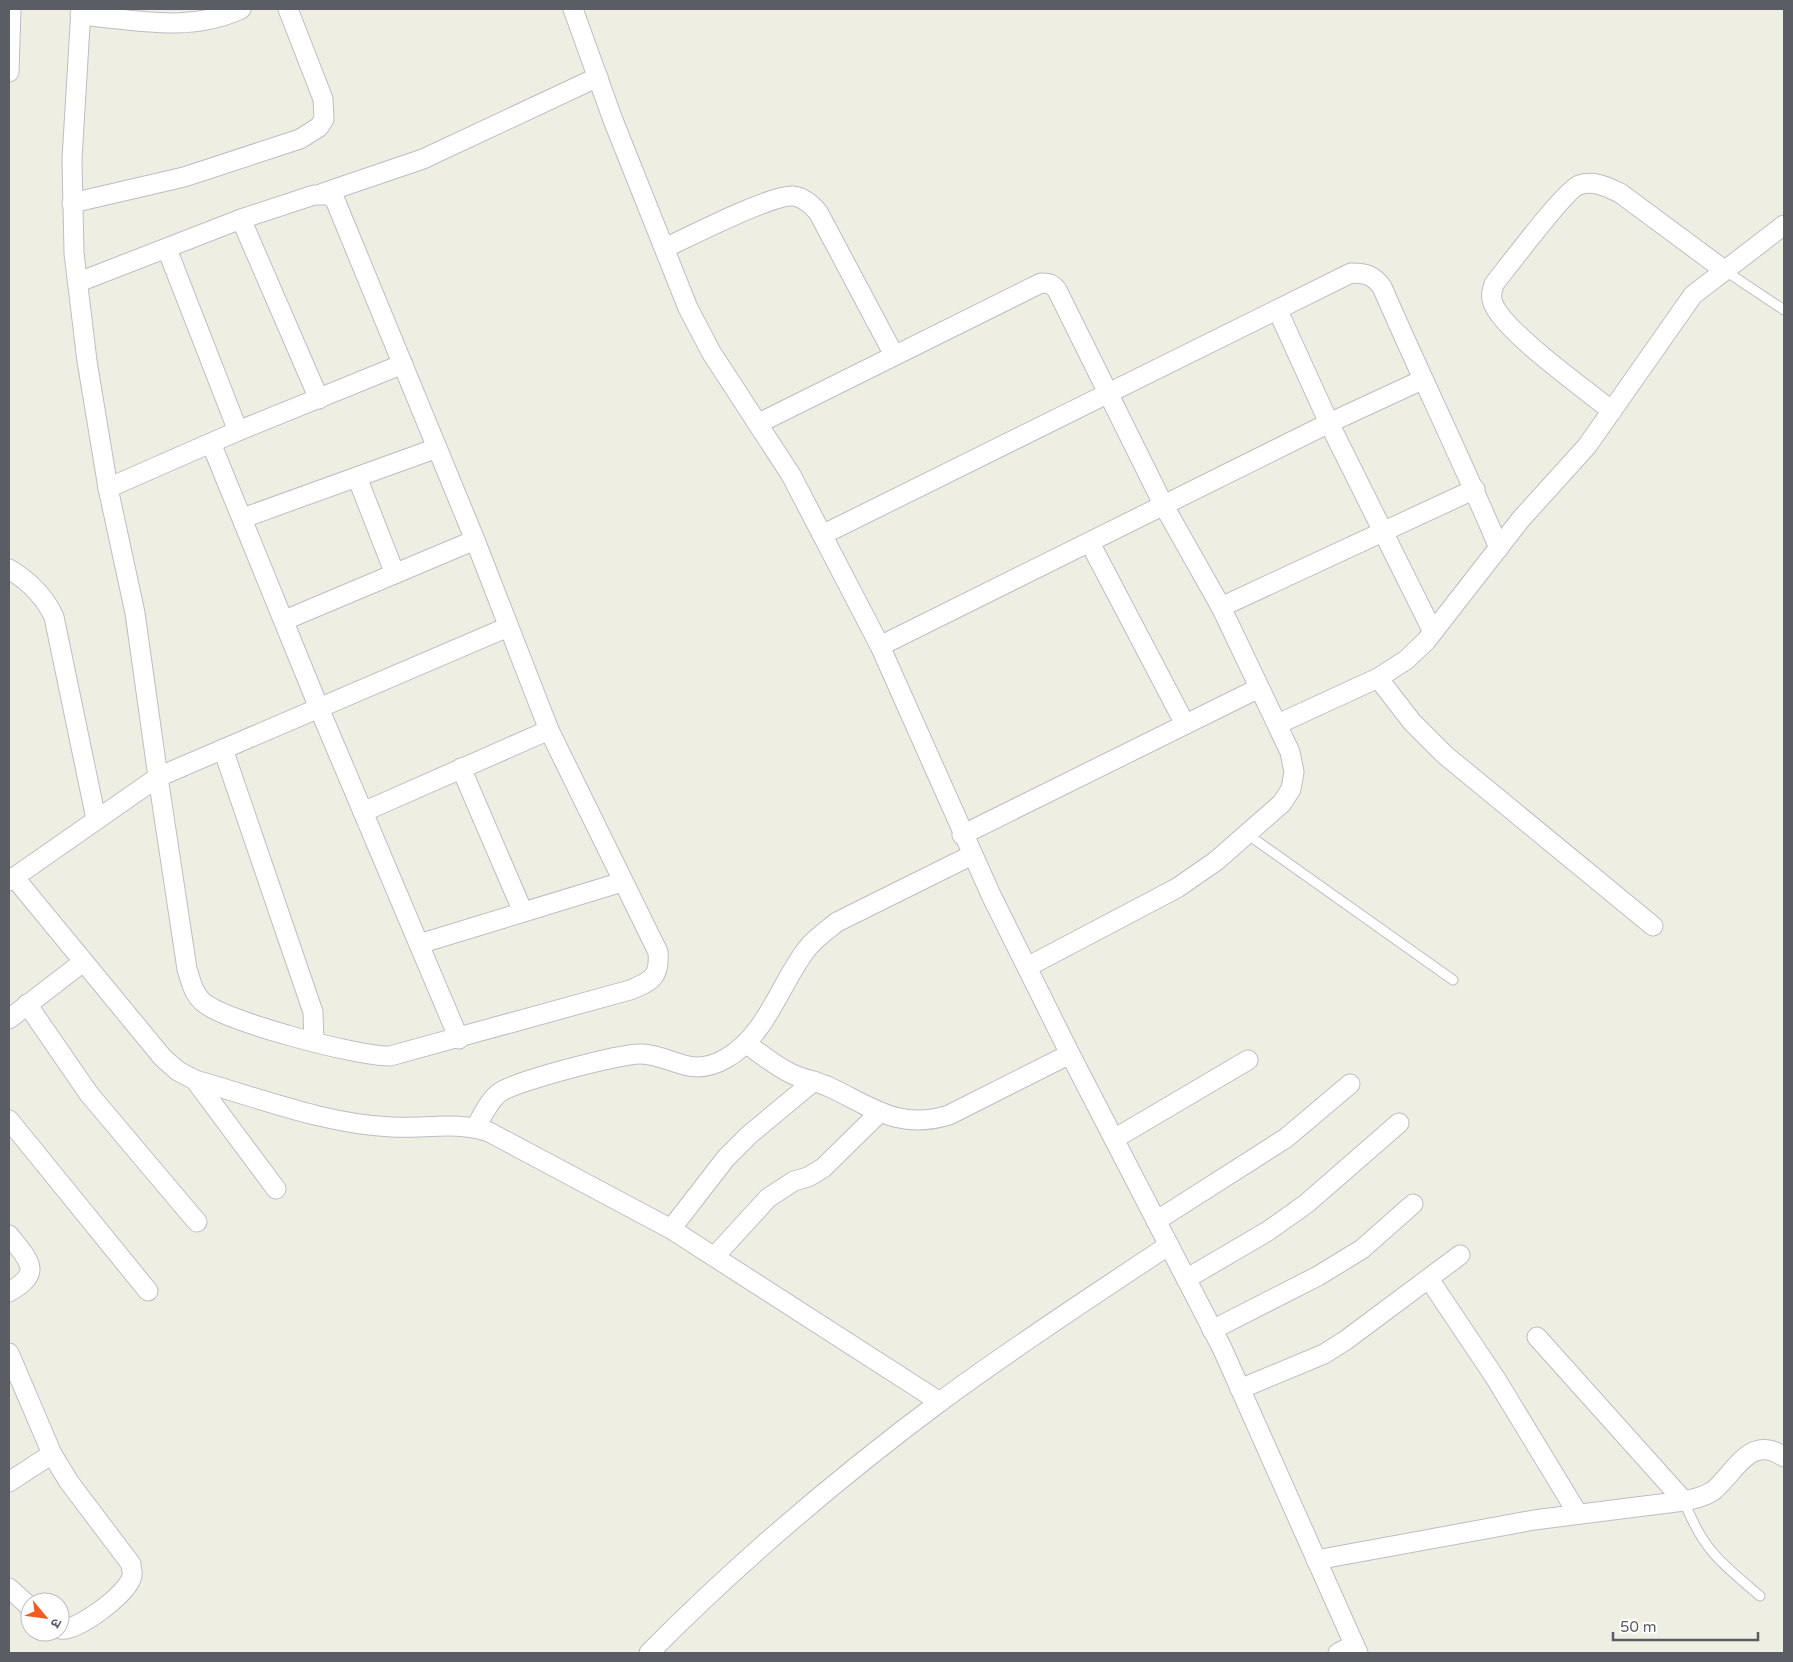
<svg xmlns="http://www.w3.org/2000/svg" width="1793" height="1662" viewBox="0 0 1793 1662" font-family="'Varela Round','Noto Sans Devanagari',sans-serif">
	<rect width="100%" height="100%" fill="#eeeee2"/>
	<g fill="none" stroke-linecap="round" stroke-linejoin="round">
		<!-- lane casing -->
		<g stroke="#bcbec5" stroke-width="11">
			<g id="lane">
				<polyline points="1724,270 1784,310"/>
				<polyline points="1247,834 1453,980"/>
				<path d="M1684 1501C1703 1550 1721 1563 1760 1596"/>
			</g>
		</g>
		<!-- street casing -->
		<g stroke="#bcbec5" stroke-width="21">
			<g id="street">
				<polyline points="573,9 613,120 688,308 711,352 791,475 880,646 991,895 1070,1054 1222,1348 1358,1653"/>
				<path d="M80 15C136 20 189 33 241 9"/>
				<polyline points="9,72 11,9"/>
				<polyline points="323,193 423,159 598,77"/>
				<polyline points="72,203 184,177 300,139 319,127 324,119 323,99 288,9"/>
				<polyline points="241,219 319,399"/>
				<path d="M665 248C689 237 772 194 793 196 803 197 811 204 818 212L894 355"/>
				<polyline points="167,249 238,431"/>
				<path d="M79 282 241 219 314 195H329L335 200 475 540 549 730 658 952C660 977 652 981 630 990L390 1056C359 1057 228 1022 204 1003 193 994 191 981 187 969L158 777 508 627"/>
				<polyline points="1278,311 1329,423 1433,632"/>
				<path d="M1612 411C1586 390 1502 330 1493 303 1490 296 1492 291 1494 284 1507 268 1566 189 1579 185 1594 180 1607 187 1620 193L1724 270"/>
				<path d="M759 423 1041 283C1049 283 1054 284 1058 292L1164 506 1221 607 1290 752 1294 772 1291 789 1282 803 1216 861 1177 888 1027 967"/>
				<polyline points="211,443 319,708 459,1039"/>
				<polyline points="357,477 395,574"/>
				<polyline points="108,488 238,431 403,364"/>
				<polyline points="243,518 437,448"/>
				<path d="M822 535 1351 273C1366 273 1373 275 1382 287 1420 375 1462 460 1499 548"/>
				<polyline points="1090,543 1185,724"/>
				<path d="M9 569C29 581 44 595 54 617L96 819"/>
				<polyline points="1221,607 1475,489"/>
				<polyline points="285,620 475,540"/>
				<polyline points="880,646 1329,423 1422,380"/>
				<polyline points="1378,678 1412,722 1445,755 1653,926"/>
				<polyline points="1278,724 1378,678 1406,660 1426,641 1521,519 1587,446 1693,295 1784,225"/>
				<polyline points="223,749 313,1012 314,1041"/>
				<polyline points="461,768 523,912"/>
				<polyline points="363,812 549,730"/>
				<polyline points="962,835 1259,688"/>
				<path d="M14 877 163 1058 178 1071 195 1080C259 1098 325 1124 391 1127 424 1129 458 1121 489 1132L671 1229 940 1402"/>
				<polyline points="9,881 158,777 135,613 108,488 87,361 74,253 72,159 81,9"/>
				<polyline points="419,944 622,882"/>
				<polyline points="27,1004 89,1094 197,1222"/>
				<polyline points="9,1019 83,962"/>
				<path d="M746 1043C760 1054 774 1065 790 1073 802 1079 815 1081 827 1086 871 1106 898 1131 949 1115L1070 1054"/>
				<polyline points="195,1080 276,1189"/>
				<polyline points="9,1120 148,1291"/>
				<path d="M476 1127C482 1116 489 1101 499 1093 512 1082 622 1053 641 1054 673 1055 689 1079 725 1059 766 1036 779 986 806 950 814 939 826 931 837 922L972 855"/>
				<polyline points="1114,1139 1248,1060"/>
				<polyline points="1156,1221 1286,1138 1350,1084"/>
				<polyline points="671,1229 726,1158 749,1135 814,1081"/>
				<path d="M9 1235C29 1261 44 1272 9 1292"/>
				<polyline points="715,1256 768,1198 794,1181 808,1177 823,1168 879,1113"/>
				<polyline points="1186,1279 1268,1231 1306,1204 1399,1123"/>
				<polyline points="1429,1279 1496,1379 1578,1514"/>
				<polyline points="1212,1330 1318,1276 1362,1249 1413,1204"/>
				<polyline points="1537,1337 1684,1501"/>
				<path d="M9 1353 52 1454 69 1482 131 1564C131 1568 133 1573 132 1576 129 1593 77 1632 60 1629"/>
				<polyline points="1240,1389 1324,1354 1346,1340 1460,1255"/>
				<polyline points="9,1482 52,1454"/>
				<path d="M1316 1560 1534 1520 1684 1501C1694 1499 1704 1497 1713 1491 1735 1473 1750 1433 1784 1457"/>
				<polyline points="9,1588 30,1607"/>
				<path d="M649 1653C739 1562 838 1478 941 1401 1015 1346 1093 1296 1169 1245"/>
				<polyline points="1338,1653 1354,1645"/>
			</g>
		</g>
		<!-- lane -->
		<use href="#lane" stroke="#fff" stroke-width="9"/>
		<!-- street -->
		<use href="#street" stroke="#fff" stroke-width="19"/>
	</g>
	<!-- border -->
	<rect width="1793" height="1662" fill="none" stroke="#5a5d64" stroke-width="20"/>
	<!-- north arrow -->
	<g transform="translate(45 1617) rotate(119)"><circle r="24" fill="#ffffff" stroke="#bdbec1"/>
	<path d="M0-4L9 19L0 12L-9 19Z" fill="#f55a21"/>
	<text y="-8" font-size="14" font-weight="bold" text-anchor="middle" fill="#5a5d64">उ</text>
	</g>
	<!-- scale -->
	<path d="M1613 1632v8h145v-8" fill="none" stroke="#5a5d64" stroke-width="2.5"/>
	<text x="1620" y="1632" font-size="15" fill="#5a5d64" stroke="#ffffff" stroke-width="4" paint-order="stroke">50 m</text>
</svg>
